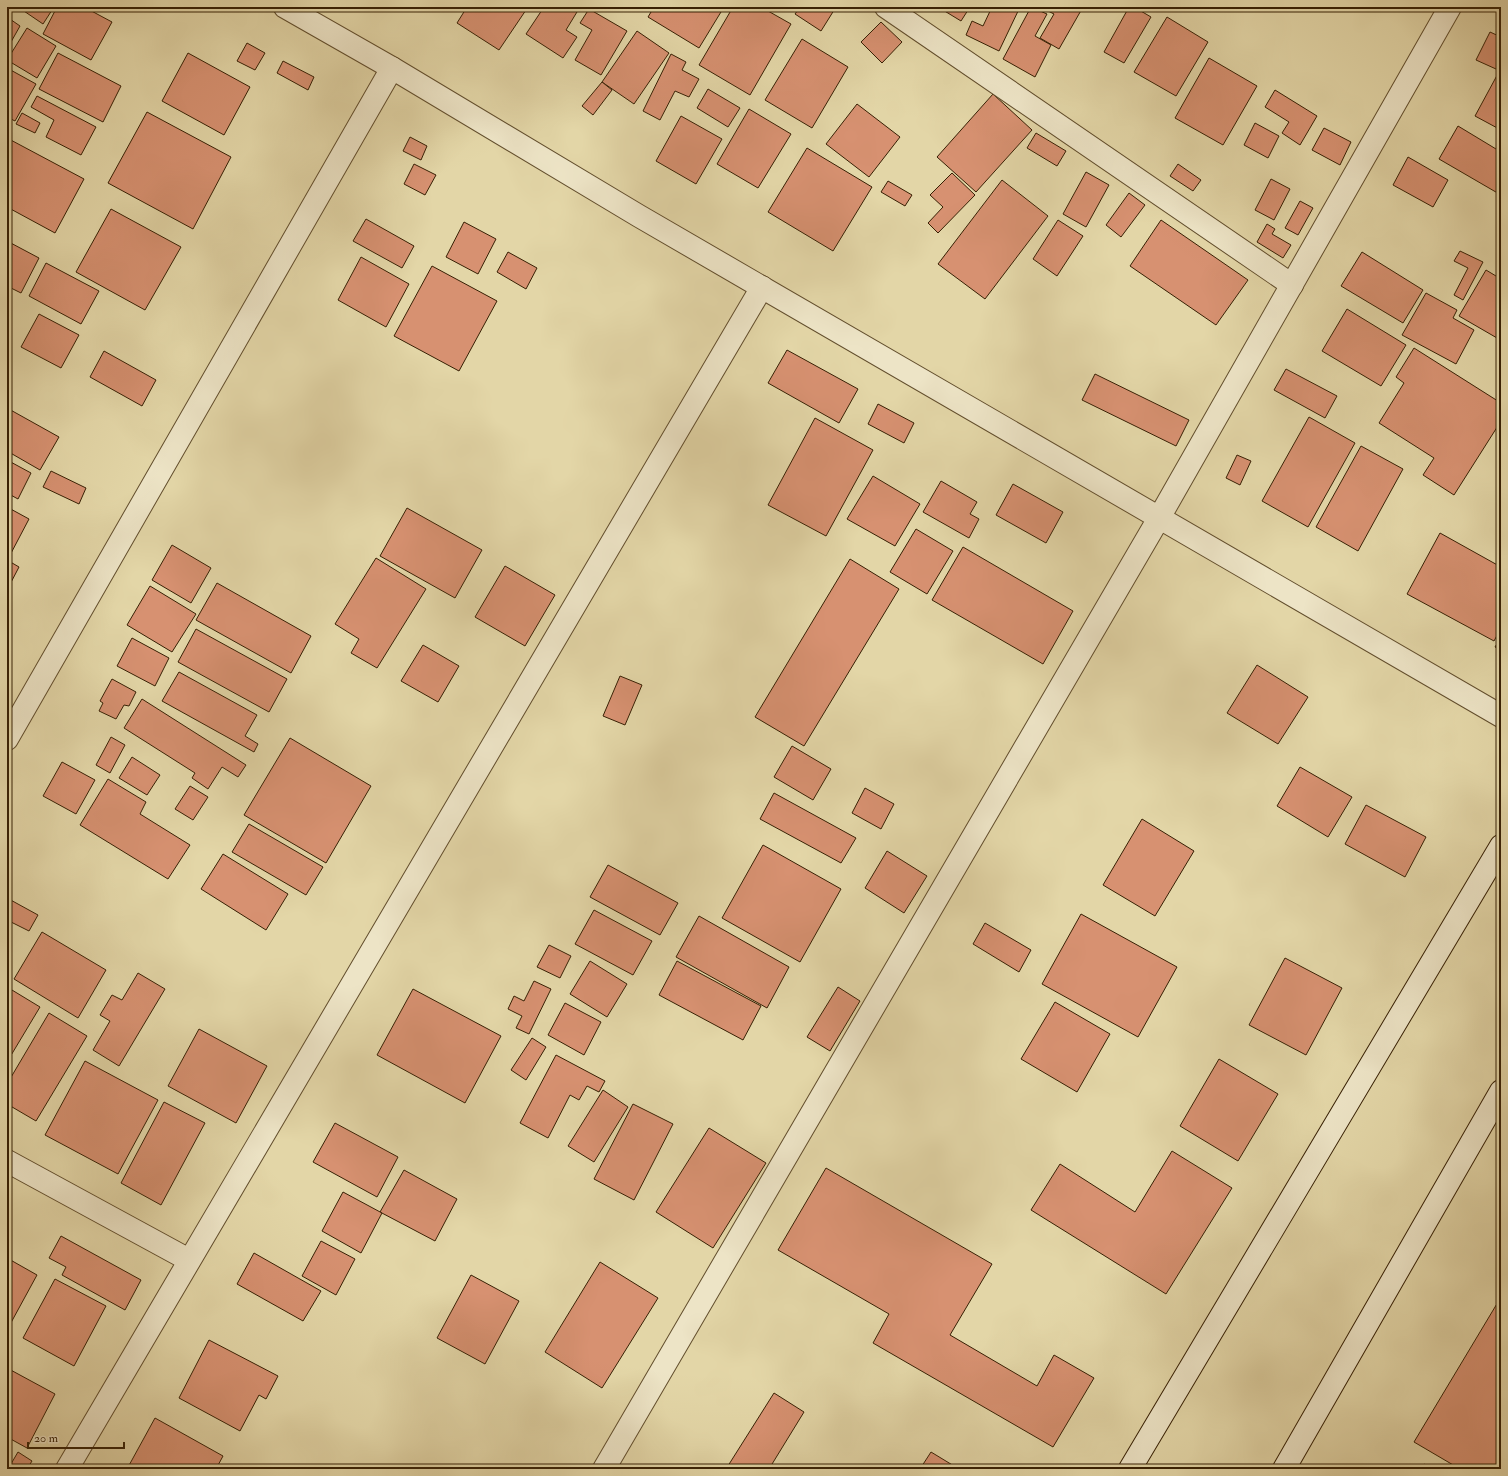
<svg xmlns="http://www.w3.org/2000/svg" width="1508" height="1476" viewBox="0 0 1508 1476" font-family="'IM FELL Double Pica',serif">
	<rect width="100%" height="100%" fill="#e3d6a7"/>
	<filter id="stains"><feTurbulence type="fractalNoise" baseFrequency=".005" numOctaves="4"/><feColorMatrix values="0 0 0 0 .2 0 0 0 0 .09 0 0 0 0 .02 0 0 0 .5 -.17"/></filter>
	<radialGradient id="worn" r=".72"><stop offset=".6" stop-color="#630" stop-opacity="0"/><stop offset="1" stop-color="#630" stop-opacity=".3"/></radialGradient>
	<!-- building -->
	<g fill="#d79171" stroke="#372004">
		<polygon points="18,7 54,7 43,24"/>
		<polygon points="57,7 84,7 112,22 91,60 43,34"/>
		<polygon points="467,7 528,7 499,50 457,23"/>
		<polygon points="544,7 580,7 566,30 577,37 563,58 526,34"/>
		<polygon points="654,7 724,7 699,48 648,17"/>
		<polygon points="733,7 761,7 791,24 750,95 699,65"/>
		<polygon points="800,7 836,7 821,31 795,14"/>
		<polygon points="938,7 970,7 961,21"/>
		<polygon points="992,7 1020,7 999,51 966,35 972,21 983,26"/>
		<polygon points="1031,7 1047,14 1035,36 1051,45 1035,77 1003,59"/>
		<polygon points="1048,7 1083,7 1059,49 1040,38 1054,14 1046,10"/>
		<polygon points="1129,7 1134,7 1151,17 1124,63 1104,52"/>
		<polygon points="589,9 627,31 601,75 575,60 592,30 580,23"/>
		<polygon points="7,17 20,26 11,42 7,40"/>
		<polygon points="1167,17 1208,42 1176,96 1134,72"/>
		<polygon points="881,22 902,42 882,63 861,42"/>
		<polygon points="27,28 56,46 37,78 7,60"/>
		<polygon points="637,31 669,53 634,104 602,82"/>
		<polygon points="1490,32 1501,37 1501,58 1496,69 1476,60"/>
		<polygon points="802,39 848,67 812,128 765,100"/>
		<polygon points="247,43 265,53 255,70 237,61"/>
		<polygon points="58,53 121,86 103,122 39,89"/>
		<polygon points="188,53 250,87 224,135 162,101"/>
		<polygon points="671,54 686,62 682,70 699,79 689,97 675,91 660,120 643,111"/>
		<polygon points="1209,58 1257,86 1223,145 1175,118"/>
		<polygon points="283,61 314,77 308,90 277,73"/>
		<polygon points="7,68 36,84 15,121 7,117"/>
		<polygon points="1501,68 1501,130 1475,116"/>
		<polygon points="602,82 612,90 593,115 582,106"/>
		<polygon points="708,89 740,108 728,127 697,108"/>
		<polygon points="1275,90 1317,116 1300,145 1282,133 1289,122 1265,107"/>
		<polygon points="993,94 1032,130 976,192 937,157"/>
		<polygon points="37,96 96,127 81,155 46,137 54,120 31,107"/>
		<polygon points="857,104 900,137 869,177 826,144"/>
		<polygon points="749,109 791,134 758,188 717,164"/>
		<polygon points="147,112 231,157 193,229 108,183"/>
		<polygon points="22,113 40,123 35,133 16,124"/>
		<polygon points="681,116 722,139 696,184 656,161"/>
		<polygon points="1255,123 1279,136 1268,158 1244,145"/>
		<polygon points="1458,126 1501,152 1501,195 1439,159"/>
		<polygon points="1324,128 1351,142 1340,165 1312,150"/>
		<polygon points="1036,133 1066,151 1057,166 1027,148"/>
		<polygon points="410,137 427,146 421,160 403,151"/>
		<polygon points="7,138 84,179 55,233 7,207"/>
		<polygon points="807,148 872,187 833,251 768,212"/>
		<polygon points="1408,157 1448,180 1433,207 1393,185"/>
		<polygon points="414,164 436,175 425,195 404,184"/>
		<polygon points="1178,164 1201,180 1193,191 1170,176"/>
		<polygon points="1086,172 1109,185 1086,227 1063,214"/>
		<polygon points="952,173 975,195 938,233 928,223 943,207 930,195"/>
		<polygon points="1271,179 1290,189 1274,220 1255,210"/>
		<polygon points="1002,180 1048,216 985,299 938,264"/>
		<polygon points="888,181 912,195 905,206 881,192"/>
		<polygon points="1129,193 1145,205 1121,237 1106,225"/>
		<polygon points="1300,201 1313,208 1298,235 1285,228"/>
		<polygon points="111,209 181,247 145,310 76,272"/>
		<polygon points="366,219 414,246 402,268 353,241"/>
		<polygon points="1058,220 1083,236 1057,276 1033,259"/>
		<polygon points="1161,220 1248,280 1216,325 1130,266"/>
		<polygon points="464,222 496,239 478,274 446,257"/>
		<polygon points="1267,224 1275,229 1272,234 1291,245 1283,258 1257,242"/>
		<polygon points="7,241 39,258 21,293 7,286"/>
		<polygon points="1460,251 1483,262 1463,300 1454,295 1468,268 1454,261"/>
		<polygon points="508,252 537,268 526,289 497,272"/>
		<polygon points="1362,252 1423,290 1403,323 1341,286"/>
		<polygon points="361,257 409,284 386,327 338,300"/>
		<polygon points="46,263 99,291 81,324 29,296"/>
		<polygon points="432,266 497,301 459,371 394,336"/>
		<polygon points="1486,270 1501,279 1501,332 1497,338 1459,316"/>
		<polygon points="1426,293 1457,310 1453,318 1474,330 1456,364 1402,335"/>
		<polygon points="1347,309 1406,345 1381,386 1322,351"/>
		<polygon points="39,314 79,335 61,368 21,347"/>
		<polygon points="1414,348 1501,403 1501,421 1454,495 1423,475 1434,458 1379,423 1404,383 1396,377"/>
		<polygon points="787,350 858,389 839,423 768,383"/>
		<polygon points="104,351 156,380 142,406 90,377"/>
		<polygon points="1286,369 1337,396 1325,418 1274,390"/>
		<polygon points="1095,374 1189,420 1176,446 1082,400"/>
		<polygon points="878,404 914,423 904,443 868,424"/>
		<polygon points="7,408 59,437 40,470 7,451"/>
		<polygon points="1309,417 1355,443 1308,527 1262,501"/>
		<polygon points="815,418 873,450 826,536 768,505"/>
		<polygon points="1361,446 1403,469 1358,551 1316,527"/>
		<polygon points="1237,455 1251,461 1240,485 1226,478"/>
		<polygon points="7,460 31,473 18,499 7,493"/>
		<polygon points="51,471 86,488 79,504 43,487"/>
		<polygon points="873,476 920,504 895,546 847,519"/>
		<polygon points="941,481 977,502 970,514 979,519 969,538 923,512"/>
		<polygon points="1013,484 1063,512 1046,543 996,515"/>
		<polygon points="7,507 29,519 9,557 7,555"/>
		<polygon points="407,508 482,550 455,598 380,556"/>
		<polygon points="916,529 953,551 927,594 890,572"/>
		<polygon points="1440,533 1501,567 1501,628 1494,641 1407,594"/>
		<polygon points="172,545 211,568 191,603 152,580"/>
		<polygon points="963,547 1073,611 1043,664 932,600"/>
		<polygon points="376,558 426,589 377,668 351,653 359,639 335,624"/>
		<polygon points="850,559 899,589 804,746 755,717"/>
		<polygon points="7,560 19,567 7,590"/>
		<polygon points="505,566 555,595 525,646 475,617"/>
		<polygon points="217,583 311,636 291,673 196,620"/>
		<polygon points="150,586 196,614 172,652 127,625"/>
		<polygon points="196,629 287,679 269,712 178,662"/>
		<polygon points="1501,637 1501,650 1495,647"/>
		<polygon points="132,638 169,658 155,686 117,666"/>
		<polygon points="423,645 459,666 438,702 401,681"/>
		<polygon points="1257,665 1308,697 1278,744 1227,713"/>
		<polygon points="179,672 257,715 245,736 258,744 254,752 162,701"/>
		<polygon points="620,676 642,685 625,725 603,716"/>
		<polygon points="112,679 136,692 129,706 124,705 116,719 99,711 103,703 100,701"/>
		<polygon points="142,699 246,765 238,777 222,767 208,789 192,778 195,773 124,728"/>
		<polygon points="111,737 125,745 110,773 96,765"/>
		<polygon points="290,738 371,786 326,863 244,815"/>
		<polygon points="792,746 831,769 813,800 774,777"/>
		<polygon points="132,757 160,775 147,795 119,778"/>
		<polygon points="62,762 95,780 76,814 43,796"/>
		<polygon points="1300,767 1352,797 1328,837 1277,806"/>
		<polygon points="108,779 146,802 140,814 190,845 168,879 80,825"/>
		<polygon points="190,786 208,797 193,820 175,809"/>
		<polygon points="865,788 894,804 881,829 852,813"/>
		<polygon points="774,793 856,838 841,863 760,819"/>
		<polygon points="1366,805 1426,837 1405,877 1345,844"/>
		<polygon points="1142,819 1194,851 1155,916 1103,885"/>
		<polygon points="249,824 323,867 306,895 232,852"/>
		<polygon points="763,845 841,889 800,962 722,918"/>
		<polygon points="887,851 927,876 904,913 865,888"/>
		<polygon points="223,854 288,894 266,930 201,889"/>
		<polygon points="608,865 678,903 660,935 590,897"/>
		<polygon points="7,898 38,915 29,931 7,920"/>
		<polygon points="594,910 652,941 633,975 575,944"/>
		<polygon points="1081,914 1177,967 1138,1037 1042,984"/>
		<polygon points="699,916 789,967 767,1008 676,957"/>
		<polygon points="985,923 1031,950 1019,972 973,944"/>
		<polygon points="42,932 106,970 78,1018 14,979"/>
		<polygon points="549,945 571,956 560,978 537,967"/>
		<polygon points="1285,958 1342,988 1306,1055 1249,1025"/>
		<polygon points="590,961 627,984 607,1017 570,994"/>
		<polygon points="677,961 761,1006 743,1040 659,995"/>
		<polygon points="138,973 165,989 119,1066 93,1050 110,1021 100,1015 112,995 122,1000"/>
		<polygon points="534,981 551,989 529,1034 516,1028 522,1016 508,1009 514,996 524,1001"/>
		<polygon points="7,987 40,1007 7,1062"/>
		<polygon points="838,987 860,1001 830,1051 807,1037"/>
		<polygon points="413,989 501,1036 465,1103 377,1055"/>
		<polygon points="1055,1002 1110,1034 1077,1092 1021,1059"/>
		<polygon points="565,1003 601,1022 584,1055 548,1035"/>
		<polygon points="49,1013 87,1036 36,1121 7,1104 7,1084"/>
		<polygon points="199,1029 267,1066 236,1123 168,1086"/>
		<polygon points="532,1038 546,1047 526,1080 511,1070"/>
		<polygon points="556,1055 605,1081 599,1092 587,1086 579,1100 570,1095 548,1138 520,1123"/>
		<polygon points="1219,1059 1278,1094 1238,1161 1180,1126"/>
		<polygon points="85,1061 158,1100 118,1174 45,1135"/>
		<polygon points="603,1090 628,1107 594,1162 568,1146"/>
		<polygon points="164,1102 205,1123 161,1205 121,1183"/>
		<polygon points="633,1104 673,1124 634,1200 594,1179"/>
		<polygon points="335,1123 398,1157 377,1197 313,1162"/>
		<polygon points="709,1128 766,1163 713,1248 656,1212"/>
		<polygon points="1172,1151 1232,1188 1166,1294 1031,1210 1060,1164 1135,1212"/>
		<polygon points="826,1168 992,1264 950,1335 1037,1386 1054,1355 1094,1378 1053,1447 873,1343 889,1314 778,1250"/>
		<polygon points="404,1170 457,1199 435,1241 380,1212"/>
		<polygon points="343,1192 382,1213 361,1253 322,1231"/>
		<polygon points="61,1236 141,1280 125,1310 62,1275 66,1267 49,1258"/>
		<polygon points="321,1241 355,1259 336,1295 302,1276"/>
		<polygon points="254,1253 321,1291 303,1321 237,1284"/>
		<polygon points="7,1258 37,1275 7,1330"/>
		<polygon points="600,1262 658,1298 602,1388 545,1352"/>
		<polygon points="471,1275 519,1301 485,1364 437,1338"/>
		<polygon points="55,1279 106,1306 74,1366 23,1338"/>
		<polygon points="1501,1297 1501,1469 1460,1469 1414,1442"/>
		<polygon points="209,1340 278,1376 266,1399 259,1395 240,1431 179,1398"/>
		<polygon points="7,1368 55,1394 27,1448 7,1437"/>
		<polygon points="774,1393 804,1412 769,1469 726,1469"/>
		<polygon points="155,1418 223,1456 216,1469 127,1469"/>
		<polygon points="18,1452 32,1461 27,1469 8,1469"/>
		<polygon points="931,1452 959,1469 920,1469"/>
		<polygon points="1424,1464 1432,1469 1421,1469"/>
	</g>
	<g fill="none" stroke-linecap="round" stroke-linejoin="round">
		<!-- street casing -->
		<g stroke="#624e2d" stroke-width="24">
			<g id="street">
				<polyline points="285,7 392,68 639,216 1501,716"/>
				<polyline points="886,7 1292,285"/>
				<polyline points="7,739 392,68"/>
				<polyline points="7,1161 189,1260"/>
				<polyline points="67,1469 762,287"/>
				<polyline points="604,1469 1159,518 1450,7"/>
			</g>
		</g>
		<!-- secondary casing -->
		<g stroke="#372004" stroke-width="24">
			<g id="secondary">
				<polyline points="1130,1469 1501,846"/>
				<polyline points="1284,1469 1501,1091"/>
			</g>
		</g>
		<!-- street -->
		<use href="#street" stroke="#ede4c6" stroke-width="22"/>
		<!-- secondary -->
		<use href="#secondary" stroke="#ede4c6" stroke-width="22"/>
	</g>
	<!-- margin -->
	<rect width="1508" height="1476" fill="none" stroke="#e3d6a7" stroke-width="24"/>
	<rect x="8" y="8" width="1492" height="1460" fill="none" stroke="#372004" stroke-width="2"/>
	<rect x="12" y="12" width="1484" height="1452" fill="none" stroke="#372004"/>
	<!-- scale -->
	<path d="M28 1442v6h96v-6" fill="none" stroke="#372004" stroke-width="2"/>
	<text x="34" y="1442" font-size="12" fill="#372004" stroke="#ede4c6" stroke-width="3" paint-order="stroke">20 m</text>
	<rect width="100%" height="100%" filter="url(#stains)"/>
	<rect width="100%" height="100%" fill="url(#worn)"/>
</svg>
